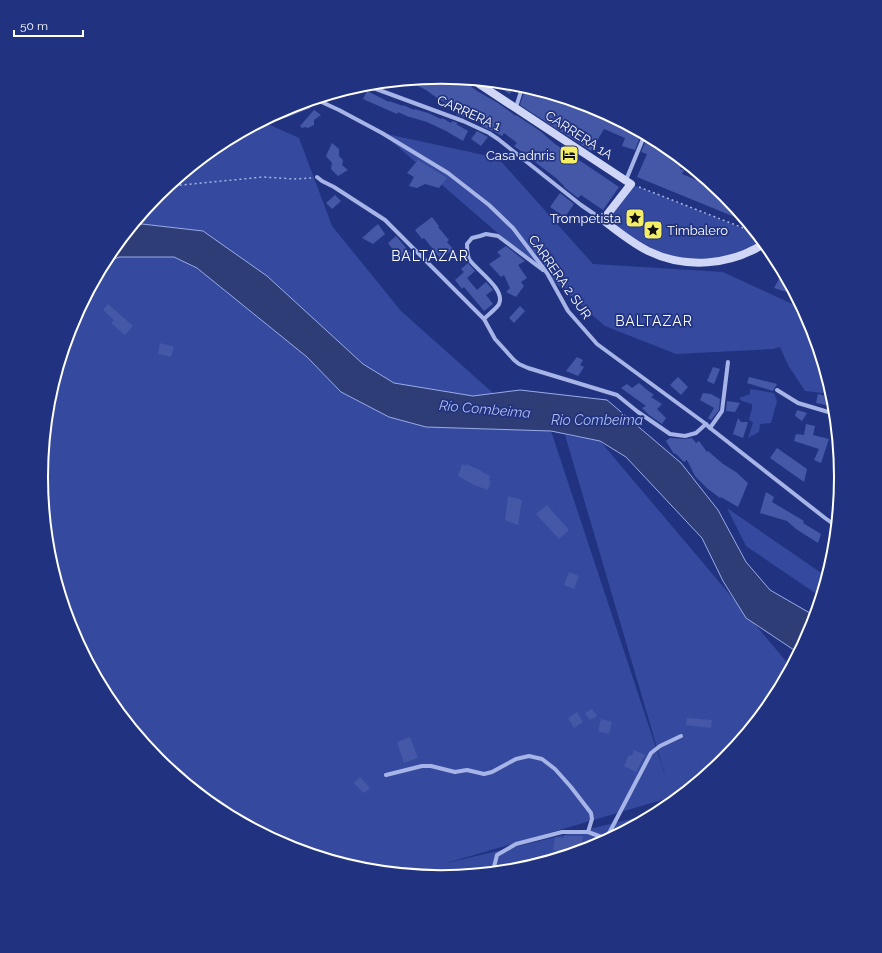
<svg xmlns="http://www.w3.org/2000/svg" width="882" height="953" viewBox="0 0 882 953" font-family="Raleway,sans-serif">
	<rect width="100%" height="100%" fill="#213380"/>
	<!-- green -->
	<g fill="#354a9e">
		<polygon points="261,121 299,138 332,226 401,311 493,393 551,431 666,778 565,435 600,441 791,667 773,699 724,759 674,800 672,797 443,864 656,813 594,846 519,869 441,876 363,869 288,846 219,809 158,759 108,699 71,629 49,554 41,476 49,398 72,323 109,254 158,193 219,144"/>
		<polygon points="382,133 498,158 593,264 723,272 803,309 811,324 832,394 805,391 788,365 780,347 773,349 676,354 605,326"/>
		<polygon points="631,184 757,234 765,243 721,261 666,258 603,220"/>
		<polygon points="750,389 774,393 777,401 771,423 760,424 759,432 748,438 753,423 749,419 752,409 752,404 742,401 739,398 750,394"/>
		<polygon points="727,508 827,577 821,597 746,546"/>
	</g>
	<!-- water -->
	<polygon fill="#2f3d76" stroke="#9aabe9" points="142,224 203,231 267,276 363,364 394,383 473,396 520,390 607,400 681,463 718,510 746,562 770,590 815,616 810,630 799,651 794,650 746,618 723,581 702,538 626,457 600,441 551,431 426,427 389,417 341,392 307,357 197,268 174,257 119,257 104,263 109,254 131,227"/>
	<!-- building -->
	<g fill="#4558a7">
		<polygon points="441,76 460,78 477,91 498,103 516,116 516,115 540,131 555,144 567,152 566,153 582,162 619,187 603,210 581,195 578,198 564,187 564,186 556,178 514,146 517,143 504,133 502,136 493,131 481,126 482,124 473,117 466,114 463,117 456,115 459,110 440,100 426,90 406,80"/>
		<polygon points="489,81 515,84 510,94"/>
		<polygon points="526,86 594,107 642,132 635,150 622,146 625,138 604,129 591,151 520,105"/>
		<polygon points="367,91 389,102 389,101 403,106 403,105 414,110 414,109 428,113 441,119 442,118 451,123 452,121 458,123 456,124 468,131 463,141 446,131 427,122 410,117 409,117 398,112 397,114 363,99"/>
		<polygon points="303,102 311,108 285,118 281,113 291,106"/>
		<polygon points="314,110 321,115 314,120 314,125 308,128 305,127 302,128 300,126"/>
		<polygon points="477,131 488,137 481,146 471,139"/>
		<polygon points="648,136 663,144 683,160 680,169 684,170 682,174 713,187 714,185 724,194 747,222 637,177 647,154 641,152"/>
		<polygon points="332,143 339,149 339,156 343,160 342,165 348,170 338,176 331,169 332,163 326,156"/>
		<polygon points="418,160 447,178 439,188 425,184 417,188 409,186 414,177 407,173"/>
		<polygon points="560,193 574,204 565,217 550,207"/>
		<polygon points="335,195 341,201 332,209 326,203"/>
		<polygon points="432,217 439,226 438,227 449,240 447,242 453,249 441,259 424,238 422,239 415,230"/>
		<polygon points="378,224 385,234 373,244 362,238"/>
		<polygon points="396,236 412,255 403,262 394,251 388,243"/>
		<polygon points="506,246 525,261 518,265 527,278 521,282 524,286 516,297 506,292 510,288 504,275 501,277 489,264 501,256 497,252"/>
		<polygon points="468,263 475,271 467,278 477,290 486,282 493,290 486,295 493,304 484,311 464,287 462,289 455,280 464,272 461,269"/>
		<polygon points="783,272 791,287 787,292 774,288"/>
		<polygon points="108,304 133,326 125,335 111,323 114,320 103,310"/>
		<polygon points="520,306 525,311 514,323 509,318"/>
		<polygon points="160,343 174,347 171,357 158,354"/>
		<polygon points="577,357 583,360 580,365 584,367 578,376 566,371"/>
		<polygon points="713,367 720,369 714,384 707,381"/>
		<polygon points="678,377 688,387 681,395 670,385"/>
		<polygon points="749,377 777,384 773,391 747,383"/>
		<polygon points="639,383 646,389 654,395 651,397 662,404 657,409 666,418 662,424 649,415 642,408 646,406 621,388 627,384 632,388"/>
		<polygon points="703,393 711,394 720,399 719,410 711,420 708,418 714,408 700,400"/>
		<polygon points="818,394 833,398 834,407 816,403"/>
		<polygon points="727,401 740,403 735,412 726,411"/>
		<polygon points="797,410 807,413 802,421 795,416"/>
		<polygon points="738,418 741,422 748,422 743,438 733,434"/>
		<polygon points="806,424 815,426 813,435 829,439 821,463 814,460 819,449 794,441 796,434 804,435"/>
		<polygon points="670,438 685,439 692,438 696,443 699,441 707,452 708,451 723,464 736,472 748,483 738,507 721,497 720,498 708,489 695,476 687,460 684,462 675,453 674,454 666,441"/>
		<polygon points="777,448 807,469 804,482 770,458"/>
		<polygon points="462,464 465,466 466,464 482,471 482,472 490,476 489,480 491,481 488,490 474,485 458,476"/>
		<polygon points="766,492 774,497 772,502 804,521 803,523 821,534 818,543 796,529 787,521 760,513"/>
		<polygon points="508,496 522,500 518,525 505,520"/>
		<polygon points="547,505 569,530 559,539 536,514"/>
		<polygon points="569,572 579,576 574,589 564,585"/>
		<polygon points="592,709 597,716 590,720 585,713"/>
		<polygon points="577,712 583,722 574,728 568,718"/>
		<polygon points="687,718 712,720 711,728 686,725"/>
		<polygon points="601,719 612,722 609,734 598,731"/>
		<polygon points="410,737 418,758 404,763 397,742"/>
		<polygon points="634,750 645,755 636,772 624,766 629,755 632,756"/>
		<polygon points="360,777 370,788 364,793 354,783"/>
		<polygon points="564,836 583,836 581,850 562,853 562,852 553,850 555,837 564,838"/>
	</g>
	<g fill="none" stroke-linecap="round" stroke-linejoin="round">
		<!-- path -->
		<g stroke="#a6b4e7" stroke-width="1.5" stroke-dasharray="2 3" stroke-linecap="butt">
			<polyline points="639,187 756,233"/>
			<polyline points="165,188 172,186 263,177 294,179 311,178"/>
		</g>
		<!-- street -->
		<g stroke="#a6b4e7" stroke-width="4">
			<polyline points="366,84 368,86 463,121 489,133 498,139 581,205 603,220"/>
			<polyline points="315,99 339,110 382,133 448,173 489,205 513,228 547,273 568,311 597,344 706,424 710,428 825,518 836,526"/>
			<polyline points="516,107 523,85"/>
			<polyline points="317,177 322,181 334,187 385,220 484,319 495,339 514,360 519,364 528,368 617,395 638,412 670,434 685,436 696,433 706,424"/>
			<polyline points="626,180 645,134"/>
			<path d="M484 319C487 316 498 307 499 304 506 289 476 270 469 259 467 254 467 249 467 244L472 238 480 236 486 234 498 236 543 270"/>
			<polyline points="777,390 798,403 835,414"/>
			<polyline points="710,428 722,411 728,362"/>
			<polyline points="386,775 422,766 431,766 455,772 467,770 484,774 492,772 516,759 529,756 542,759 555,769 571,787 591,813 592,819 588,832"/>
			<polyline points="606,839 651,753 660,746 681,736"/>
			<polyline points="493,871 497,855 516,844 562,832 588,832 607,839"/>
		</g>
		<!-- secondary -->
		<path stroke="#d0d7f6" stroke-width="8" d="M473 80 631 184 603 220C617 231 632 243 648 251 685 269 730 266 765 243"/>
	</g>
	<!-- icons -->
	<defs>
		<g id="hotel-square" transform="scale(1)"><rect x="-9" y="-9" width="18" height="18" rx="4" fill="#f4ee67" stroke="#213380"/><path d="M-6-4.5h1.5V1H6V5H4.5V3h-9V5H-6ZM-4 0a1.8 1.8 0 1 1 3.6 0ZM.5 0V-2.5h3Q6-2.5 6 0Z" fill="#111"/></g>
		<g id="sight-square" transform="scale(1)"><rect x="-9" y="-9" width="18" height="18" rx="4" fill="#f4ee67" stroke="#213380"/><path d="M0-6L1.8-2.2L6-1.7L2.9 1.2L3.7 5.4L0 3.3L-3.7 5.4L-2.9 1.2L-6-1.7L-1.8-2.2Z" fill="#111"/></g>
	</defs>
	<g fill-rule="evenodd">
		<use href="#hotel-square" x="569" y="155"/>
		<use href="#sight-square" x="635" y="218"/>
		<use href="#sight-square" x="653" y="230"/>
	</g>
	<g text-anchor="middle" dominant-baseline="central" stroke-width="3.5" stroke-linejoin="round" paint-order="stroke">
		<!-- street labels -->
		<g font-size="13" fill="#fff" stroke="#213380">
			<text transform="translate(469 113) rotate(24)">CARRERA 1</text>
			<text transform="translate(579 135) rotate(33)">CARRERA 1A</text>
			<text transform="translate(560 277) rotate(55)">CARRERA 2 SUR</text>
		</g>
		<!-- poi labels -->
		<g font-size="13" fill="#fff" stroke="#213380" text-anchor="end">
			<text x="555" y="155">Casa adnris</text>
			<text x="621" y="218">Trompetista</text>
			<text x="667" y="230" text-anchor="start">Timbalero</text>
		</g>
		<!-- neighbourhood labels -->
		<g font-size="14" letter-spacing="1" fill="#fff" stroke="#213380">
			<text x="430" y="256">BALTAZAR</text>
			<text x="654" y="321">BALTAZAR</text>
		</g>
		<!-- water labels -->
		<g font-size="14" font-style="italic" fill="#b1beef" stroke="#213380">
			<text transform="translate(485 409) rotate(5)">Río Combeima</text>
			<text x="597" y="420">Rio Combeima</text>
		</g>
	</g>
	<!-- crop -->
	<path d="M0 0H882V953H0ZM48 477a393 393 0 1 1 786 0a393 393 0 1 1-786 0Z" fill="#213380" fill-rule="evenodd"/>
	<path fill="none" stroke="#fff" stroke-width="2" d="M48 477a393 393 0 1 1 786 0a393 393 0 1 1-786 0Z"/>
	<!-- scale -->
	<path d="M14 30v6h69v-6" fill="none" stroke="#ffffff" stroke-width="2"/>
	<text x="20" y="30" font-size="12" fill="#ffffff" stroke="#213380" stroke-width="3" paint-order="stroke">50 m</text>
</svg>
